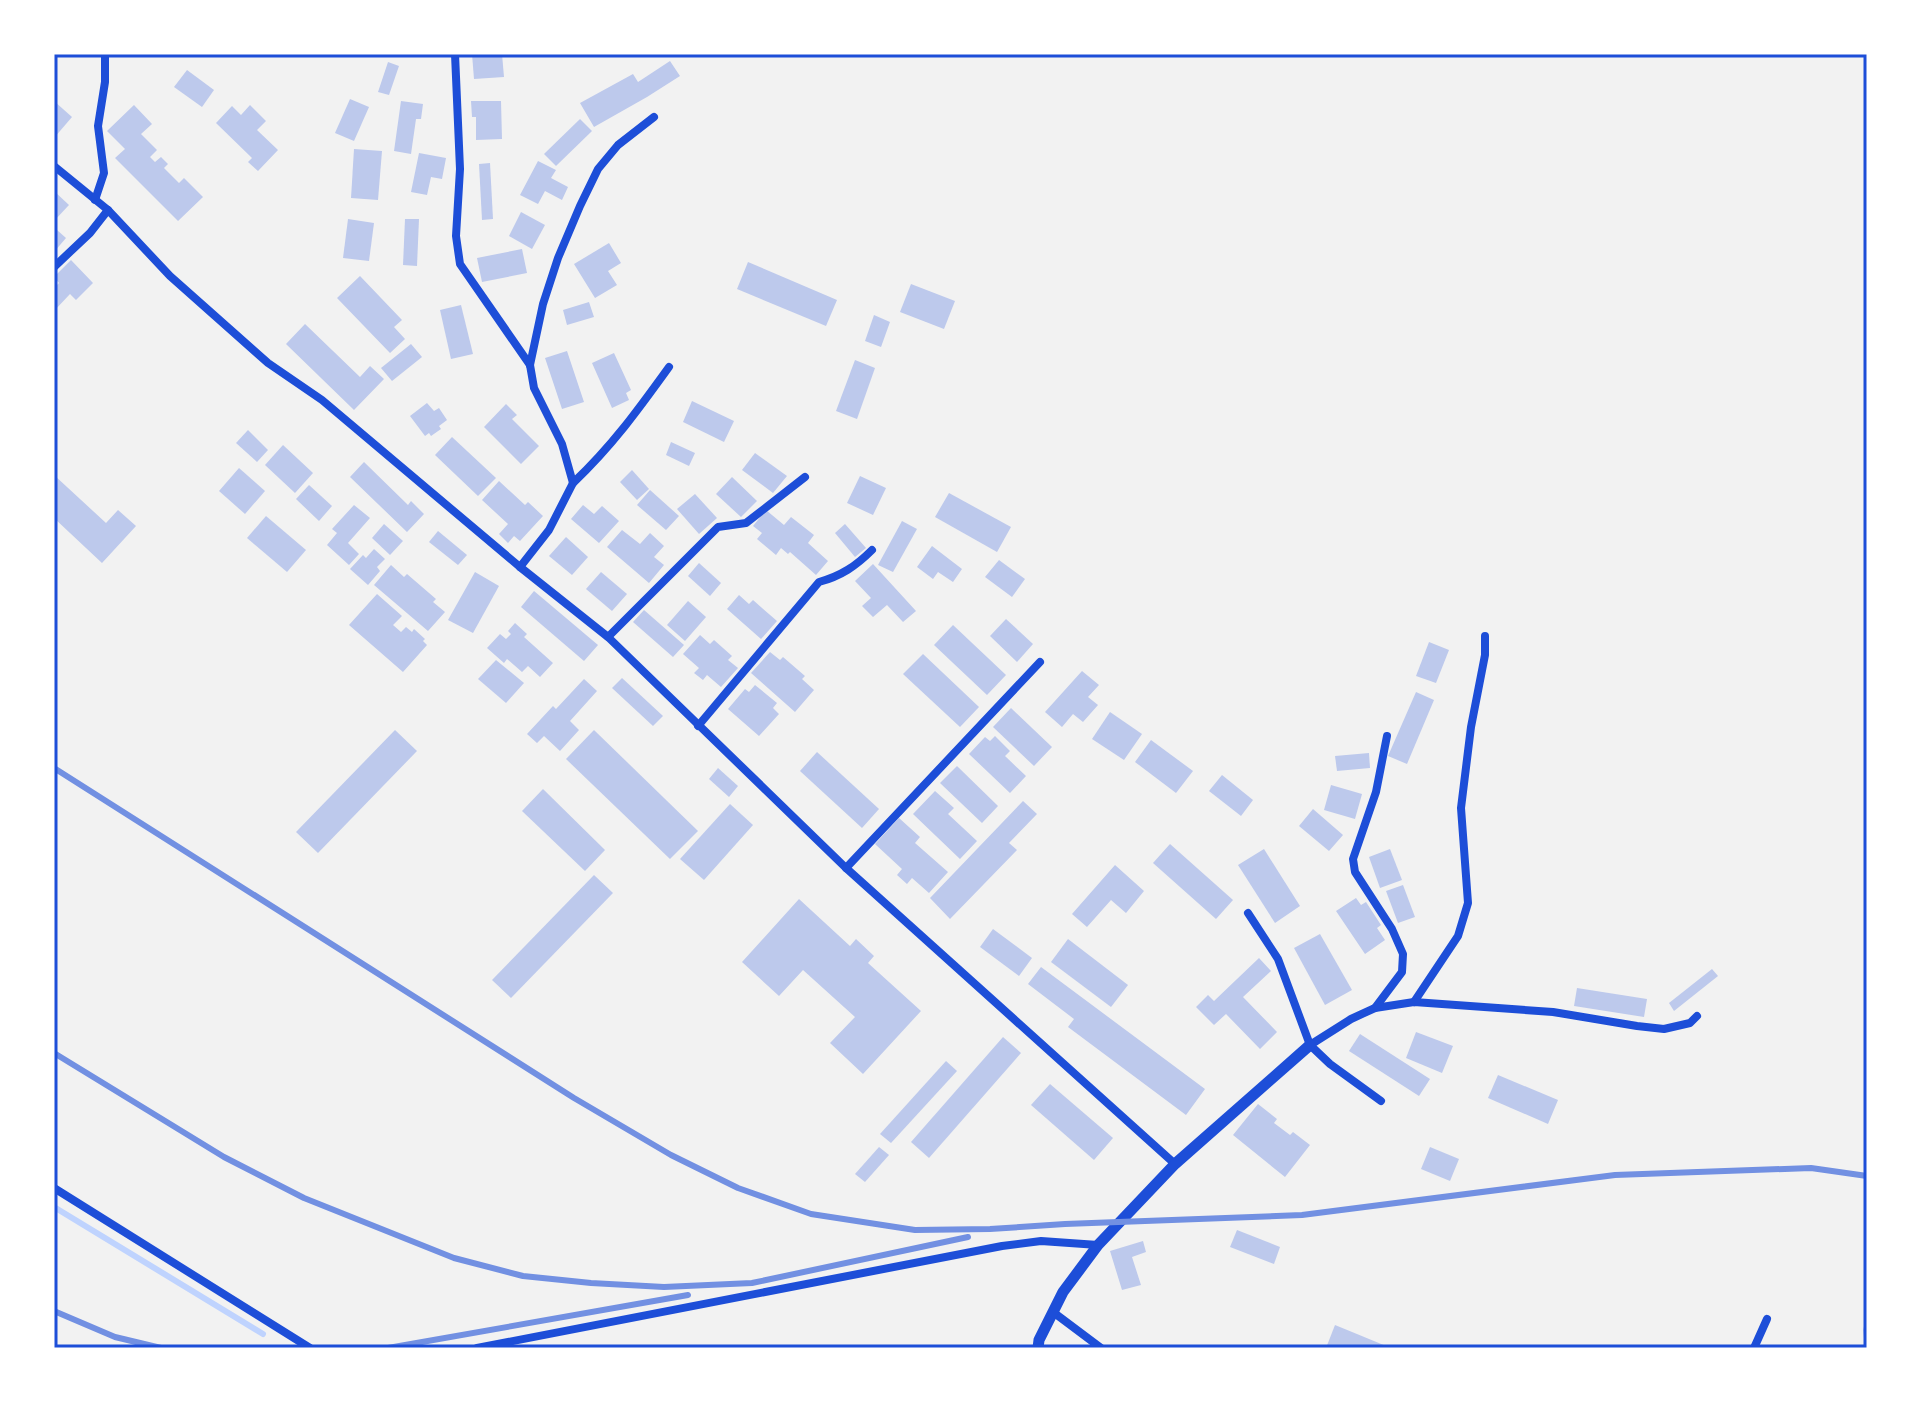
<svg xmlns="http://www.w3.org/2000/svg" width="1921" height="1402" viewBox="0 0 1921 1402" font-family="'Nunito Sans',sans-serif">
	<rect width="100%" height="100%" fill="#f2f2f2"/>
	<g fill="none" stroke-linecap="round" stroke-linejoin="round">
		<!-- stream -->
		<polyline stroke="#bfd3fe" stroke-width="6" points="54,1207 263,1334"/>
	</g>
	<!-- building -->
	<g fill="#bdc9ec">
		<polygon points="472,54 502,54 504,77 474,79"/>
		<polygon points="670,61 680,76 647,97 594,127 580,103 633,74 638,82"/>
		<polygon points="388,62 399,66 389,95 378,92"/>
		<polygon points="187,70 214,90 202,107 174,87"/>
		<polygon points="350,99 369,107 354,141 335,133"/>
		<polygon points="54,101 72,117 54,138"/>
		<polygon points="401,101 423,104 421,119 416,119 411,154 394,151"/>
		<polygon points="471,101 501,101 502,139 476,140 476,117 472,117"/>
		<polygon points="134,105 152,124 141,134 157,150 150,157 155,162 161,157 168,164 164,168 179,183 184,178 203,197 178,221 115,158 125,149 107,131"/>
		<polygon points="250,105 266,121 257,130 278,150 258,171 248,162 252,158 216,123 232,106 241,115"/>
		<polygon points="580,119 592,131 556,166 544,154"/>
		<polygon points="354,149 382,151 378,200 351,198"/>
		<polygon points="419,153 446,158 442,179 431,177 427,195 411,192"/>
		<polygon points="538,161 556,170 551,178 568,187 562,200 545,191 538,204 520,195"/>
		<polygon points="490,163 493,219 482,220 479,164"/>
		<polygon points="54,191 69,205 54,221"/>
		<polygon points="521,212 545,225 532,249 509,236"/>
		<polygon points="348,219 374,223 369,261 343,258"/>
		<polygon points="405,219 419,219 417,266 403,265"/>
		<polygon points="57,230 66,238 54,252 54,233"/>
		<polygon points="609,243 621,263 608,271 617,285 595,298 574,264"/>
		<polygon points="522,249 527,273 482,282 477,258"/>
		<polygon points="71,260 93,283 76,300 70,294 54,311 54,288 59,283 54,277"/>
		<polygon points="748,262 837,300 826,326 737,289"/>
		<polygon points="360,276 402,320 394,327 405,339 390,353 337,298"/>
		<polygon points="911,284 955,301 944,329 900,312"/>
		<polygon points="589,302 594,317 567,325 563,310"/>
		<polygon points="461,305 473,354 451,359 440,310"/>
		<polygon points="874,315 890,322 881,347 865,341"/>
		<polygon points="305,324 360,377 370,366 384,379 354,410 286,344"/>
		<polygon points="411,344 422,357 392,381 381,368"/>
		<polygon points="567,351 584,402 562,409 545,358"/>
		<polygon points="614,353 631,390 626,393 629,400 612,408 592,363"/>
		<polygon points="855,360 875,368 857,419 836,411"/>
		<polygon points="692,401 734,421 724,442 683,422"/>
		<polygon points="427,403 434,411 439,408 447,420 439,426 441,429 431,436 429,433 425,436 410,416"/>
		<polygon points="506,404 517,415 512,419 539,446 521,464 484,427"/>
		<polygon points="248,430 268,450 257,462 236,443"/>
		<polygon points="452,437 496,478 478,496 435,455"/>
		<polygon points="671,442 695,453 689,466 666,455"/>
		<polygon points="283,445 313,473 295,493 265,465"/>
		<polygon points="755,453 787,476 773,493 742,470"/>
		<polygon points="364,462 408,505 411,501 424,514 407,532 350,477"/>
		<polygon points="239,468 265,491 245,514 219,491"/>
		<polygon points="632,470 649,489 637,500 620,482"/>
		<polygon points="54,475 106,523 118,510 136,526 102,563 54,518"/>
		<polygon points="860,476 886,488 873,515 847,503"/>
		<polygon points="732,477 757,501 741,517 716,494"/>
		<polygon points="499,481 525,505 528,502 543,516 520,541 514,536 508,543 499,534 508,524 482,500"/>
		<polygon points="309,485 332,506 319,521 296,499"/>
		<polygon points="650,490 679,516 666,530 637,505"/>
		<polygon points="949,493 1011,527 997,552 935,517"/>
		<polygon points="695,494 717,518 699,534 677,509"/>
		<polygon points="354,505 370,518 348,543 359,554 349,565 327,545 337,533 332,529"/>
		<polygon points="583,505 594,514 602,506 619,521 599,543 571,519"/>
		<polygon points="766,510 784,525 791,517 814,535 808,543 828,561 816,575 790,552 788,554 781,548 776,555 757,539 762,533 753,526"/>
		<polygon points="266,516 306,550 287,572 247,538"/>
		<polygon points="902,521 917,529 893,572 878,565"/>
		<polygon points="384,524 403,541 390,555 372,538"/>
		<polygon points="845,524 866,548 855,557 835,533"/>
		<polygon points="622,530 640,544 650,533 664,546 654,557 664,565 649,583 607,547"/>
		<polygon points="438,531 467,555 458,565 429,542"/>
		<polygon points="566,537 588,557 572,575 549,556"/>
		<polygon points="932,546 962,569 953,582 938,572 933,579 917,567"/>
		<polygon points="374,549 385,559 377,567 380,571 368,585 350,569 363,555 366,558"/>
		<polygon points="999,560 1025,579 1012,597 985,577"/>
		<polygon points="699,563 721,583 710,596 688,576"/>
		<polygon points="873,564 916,611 903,622 887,605 873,617 862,606 871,598 855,581"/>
		<polygon points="391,565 404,577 407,574 436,599 433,602 445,612 428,631 374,585"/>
		<polygon points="475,572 499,586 473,633 448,620"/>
		<polygon points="601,572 627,594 612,611 586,589"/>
		<polygon points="534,591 598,645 584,661 521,607"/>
		<polygon points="377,594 402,616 393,625 401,632 406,627 412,632 414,629 425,639 423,641 427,645 403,672 349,625"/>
		<polygon points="739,595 749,604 753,600 777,621 761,639 727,609"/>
		<polygon points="688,601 706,617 685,641 667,625"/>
		<polygon points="644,610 684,645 673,657 633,622"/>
		<polygon points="1006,619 1033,644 1017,662 990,636"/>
		<polygon points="515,623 527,634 524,637 553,663 540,677 528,666 522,672 507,659 504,663 487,648 500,634 506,639 511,634 508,631"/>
		<polygon points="953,625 1006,675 987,695 934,645"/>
		<polygon points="700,635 710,644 714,640 732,656 728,660 738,668 721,687 707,675 703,680 694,673 699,668 683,654"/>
		<polygon points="1429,642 1449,650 1436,683 1416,676"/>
		<polygon points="770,652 780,660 783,657 805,676 802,679 814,690 795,712 751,673"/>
		<polygon points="923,654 979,707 960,727 903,674"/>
		<polygon points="496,660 524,683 506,703 478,679"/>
		<polygon points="1082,671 1099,685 1088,697 1098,705 1083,722 1073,714 1062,727 1045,712"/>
		<polygon points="622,678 663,716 653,726 612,688"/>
		<polygon points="584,679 597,691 570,721 579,730 560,751 544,736 537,743 527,734 553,706 556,709"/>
		<polygon points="755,685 777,703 773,708 779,714 759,736 728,709 745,689 749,692"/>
		<polygon points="1416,692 1434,700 1407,764 1388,756"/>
		<polygon points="1011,708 1052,747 1034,766 993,727"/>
		<polygon points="1110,712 1142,734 1124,760 1092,739"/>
		<polygon points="395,730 417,751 318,853 296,832"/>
		<polygon points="594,730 698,831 670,859 566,759"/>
		<polygon points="995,736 1010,751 1005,756 1026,776 1010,793 969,754 985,737 990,741"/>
		<polygon points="1151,740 1193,771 1176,793 1135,762"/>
		<polygon points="817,752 879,809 862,828 800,771"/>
		<polygon points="1369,753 1370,768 1337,771 1335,756"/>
		<polygon points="957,766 998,806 982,823 940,783"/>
		<polygon points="718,768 738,786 729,797 709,779"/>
		<polygon points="1222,775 1253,800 1241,816 1209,791"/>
		<polygon points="1331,785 1362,794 1355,819 1324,810"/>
		<polygon points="543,789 605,850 585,871 522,811"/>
		<polygon points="935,791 954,808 948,814 977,841 960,859 913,814"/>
		<polygon points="1023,801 1037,814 1009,843 1017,850 950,919 930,898"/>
		<polygon points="730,804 753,825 704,880 680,859"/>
		<polygon points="1313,809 1343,835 1329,851 1299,826"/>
		<polygon points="899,818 920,837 915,843 948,872 929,893 912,878 907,884 897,875 902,869 875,844"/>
		<polygon points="1170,844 1233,900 1216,919 1153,863"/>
		<polygon points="1264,849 1300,906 1275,923 1238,865"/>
		<polygon points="1390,849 1402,880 1380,888 1369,857"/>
		<polygon points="1115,865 1144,891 1126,913 1111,900 1087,927 1072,914"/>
		<polygon points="594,875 613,893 511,998 492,980"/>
		<polygon points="1403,885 1415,917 1398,923 1386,891"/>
		<polygon points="1356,898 1361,905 1366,902 1381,925 1377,928 1385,940 1365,954 1336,911"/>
		<polygon points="799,899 850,946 856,939 874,956 868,963 921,1011 863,1074 830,1043 855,1017 803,970 779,996 742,962"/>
		<polygon points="993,929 1032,958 1019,976 980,947"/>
		<polygon points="1320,934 1352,990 1325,1005 1294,948"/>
		<polygon points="1068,939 1128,985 1111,1007 1051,962"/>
		<polygon points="1259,958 1271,971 1243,997 1277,1032 1260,1049 1226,1014 1214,1025 1196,1007 1208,995 1214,1001"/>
		<polygon points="1041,967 1205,1089 1186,1115 1068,1027 1074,1019 1028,984"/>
		<polygon points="1712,969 1718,976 1674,1011 1669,1003"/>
		<polygon points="1577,988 1647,999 1644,1017 1574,1006"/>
		<polygon points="1416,1032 1453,1046 1442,1073 1406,1058"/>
		<polygon points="1360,1034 1430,1079 1419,1096 1349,1051"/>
		<polygon points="1003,1037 1021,1053 929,1158 911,1142"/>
		<polygon points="946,1061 957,1071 891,1143 880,1134"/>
		<polygon points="1498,1075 1558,1100 1548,1124 1488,1098"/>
		<polygon points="1050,1084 1113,1138 1094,1160 1031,1105"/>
		<polygon points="1258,1104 1277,1119 1274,1123 1290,1135 1293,1132 1310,1145 1285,1177 1233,1135"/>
		<polygon points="879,1147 889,1155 865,1182 855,1174"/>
		<polygon points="1430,1147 1459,1159 1450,1181 1421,1169"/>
		<polygon points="1237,1230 1280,1247 1274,1264 1230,1247"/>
		<polygon points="1143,1241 1146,1252 1132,1257 1141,1285 1122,1290 1110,1251"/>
		<polygon points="1866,1319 1867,1319 1867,1344 1864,1338 1863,1330"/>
		<polygon points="1335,1325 1391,1348 1326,1348"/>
	</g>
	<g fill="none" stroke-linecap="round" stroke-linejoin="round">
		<!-- minor -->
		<g stroke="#1d4ed8" stroke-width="8">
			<polyline points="455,54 460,169 456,236 460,264 530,365 534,388 562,444 573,483 549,530 520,567"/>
			<polyline points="54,166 108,210 170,276 268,363 322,400 520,567 608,637 846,868 1175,1164"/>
			<polyline points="95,200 104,173 98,126 105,82 105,54"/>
			<polyline points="54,267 90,233 108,210"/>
			<polyline points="530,365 543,304 558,258 580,206 598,169 618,145 654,117"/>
			<path d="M573 483C612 446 638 410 669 367"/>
			<polyline points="608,637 718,527 746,523 805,477"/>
			<path d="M698 726 819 582C841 576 856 566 872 550"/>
			<polyline points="846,868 1040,662"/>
			<polyline points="1248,913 1278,959 1310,1045 1330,1064 1381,1101"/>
			<polyline points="1414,1002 1458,936 1468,903 1461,808 1471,727 1485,655 1485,636"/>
			<polyline points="1375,1008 1414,1002 1553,1012 1637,1026 1664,1029 1690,1023 1697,1016"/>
			<polyline points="1310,1045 1351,1019 1375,1008 1402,972 1403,954 1392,929 1355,872 1353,859 1376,792 1387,736"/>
			<polyline points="54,1188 310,1348"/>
			<polyline points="1053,1312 1101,1348"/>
			<polyline points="477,1348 1002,1246 1041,1241 1098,1245"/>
			<polyline points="1754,1348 1767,1319"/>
		</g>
		<!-- tertiary -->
		<polyline stroke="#1d4ed8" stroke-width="11" points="1038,1348 1039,1340 1063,1292 1098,1245 1175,1164 1310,1045"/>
		<!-- rail -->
		<g stroke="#7290e2" stroke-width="6">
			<polyline points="54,768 574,1098 671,1155 738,1188 811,1214 915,1230 990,1229 1065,1224 1302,1215 1615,1175 1811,1168 1867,1176"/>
			<polyline points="54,1053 224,1157 304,1198 454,1258 523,1276 591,1283 664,1287 752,1283 968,1237"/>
			<polyline points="54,1311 115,1337 161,1348"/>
			<polyline points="388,1348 688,1295"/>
		</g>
	</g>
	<!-- border -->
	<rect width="1921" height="1402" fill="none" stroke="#ffffff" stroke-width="112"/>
	<rect x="56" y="56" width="1809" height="1290" fill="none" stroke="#1d4ed8" stroke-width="3"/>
</svg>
